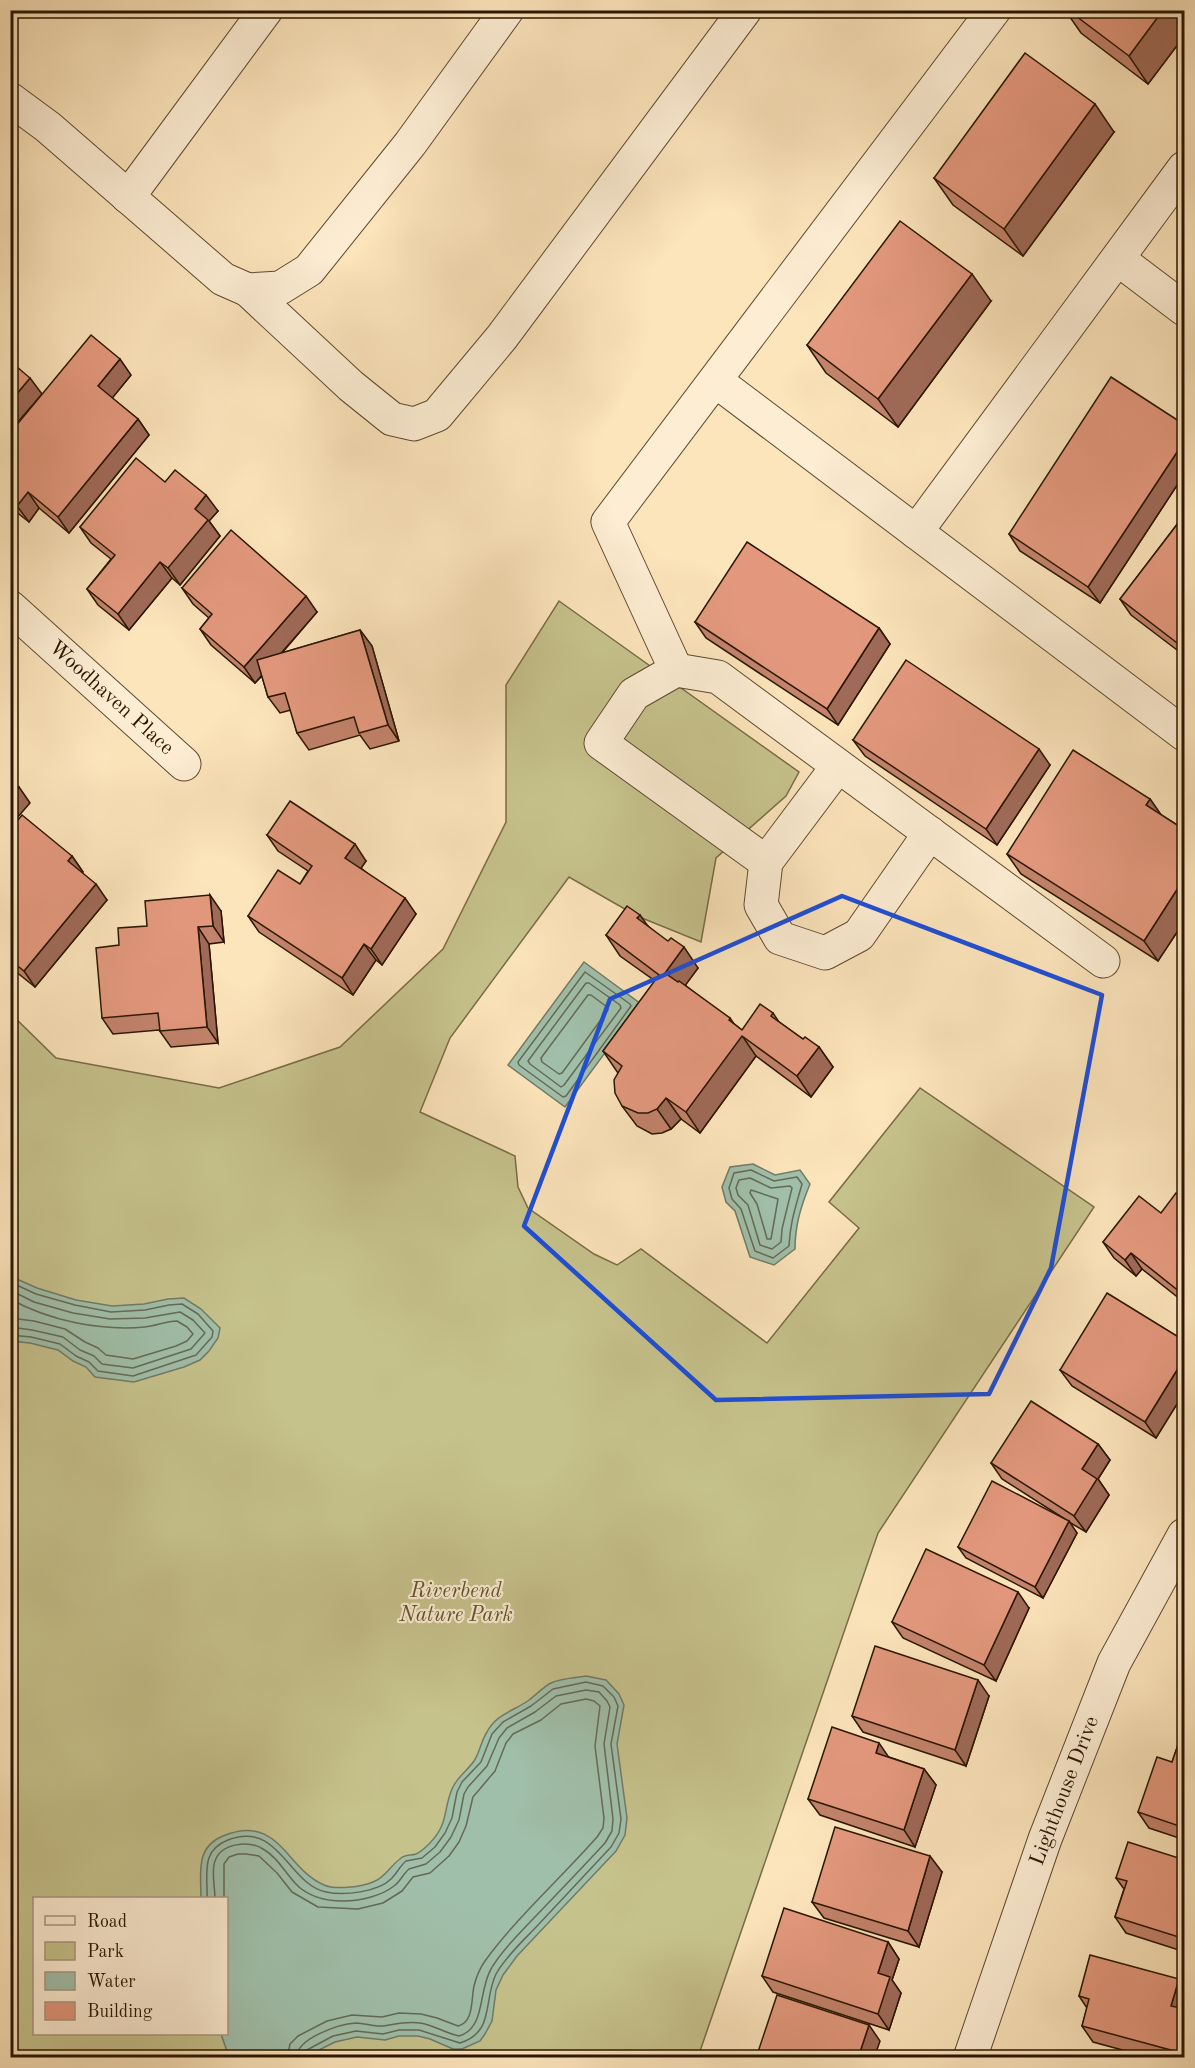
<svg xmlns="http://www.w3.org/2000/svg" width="1195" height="2068" viewBox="0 0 1195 2068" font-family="'Old Standard TT',serif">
	<rect width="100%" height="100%" fill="#fce4bb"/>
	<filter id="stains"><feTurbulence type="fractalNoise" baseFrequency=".00333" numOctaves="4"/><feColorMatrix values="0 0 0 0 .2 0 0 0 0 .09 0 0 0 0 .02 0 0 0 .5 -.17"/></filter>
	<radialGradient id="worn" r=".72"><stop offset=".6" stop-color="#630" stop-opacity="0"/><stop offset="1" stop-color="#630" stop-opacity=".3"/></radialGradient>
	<!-- green -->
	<path fill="#c6c28c" stroke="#786c46" stroke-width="1.5" fill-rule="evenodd" d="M559 601 799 772 786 796 716 858 701 942 637 916 569 877 450 1038 420 1112 515 1156 518 1187 528 1208 594 1254 617 1265 641 1249 767 1343 859 1228 829 1202 920 1088 1094 1207 878 1533 698 2057H11L10 1013 56 1058 219 1088 340 1047 443 949 506 822V685ZM34 1898H226V2034H34Z"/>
	<!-- water -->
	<g fill="#a0bfaa" stroke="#717b66" stroke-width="1.5">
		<polygon points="584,962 641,1004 565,1107 508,1065"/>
		<path d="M753 1164 775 1175 800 1170 810 1184C801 1206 795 1225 795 1249L774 1265 750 1257 735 1211 726 1202 722 1187 730 1167Z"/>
		<polygon points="10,1276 37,1288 76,1300 112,1306 144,1304 168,1299 184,1298 201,1309 220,1328 218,1338 209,1351 200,1360 184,1367 134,1382 95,1377 86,1367 73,1361 58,1350 30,1343 11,1341"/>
		<path d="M586 1676 606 1680 619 1694 624 1705 617 1744 627 1818 625 1835 616 1851 517 1956 503 1975 496 1990 492 2021 485 2034 480 2041 462 2049H453L430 2039 418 2036H399L385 2040 357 2037 335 2042 305 2057H229L221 2034H226V1898H201C201 1874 195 1847 223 1836 279 1813 285 1868 324 1885 335 1890 362 1887 373 1882 386 1877 389 1867 400 1859 405 1854 410 1856 416 1854 421 1852 427 1846 430 1843 449 1823 443 1810 452 1789 457 1777 467 1771 474 1761 480 1752 481 1741 487 1732 496 1714 514 1711 529 1700 536 1695 543 1687 551 1683 561 1678 575 1678 586 1676Z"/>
	</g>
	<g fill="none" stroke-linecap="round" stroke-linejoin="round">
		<!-- shore -->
		<g stroke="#656a55" stroke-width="1.5">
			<polygon points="585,972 630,1004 631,1006 566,1096 563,1097 519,1065 518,1062"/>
			<polygon points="586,983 589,983 620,1005 621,1008 564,1085 561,1087 530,1064 528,1061"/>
			<polygon points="588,995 591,995 607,1007 608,1010 562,1073 559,1074 542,1062 541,1058"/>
			<path d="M751 1170 774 1181 797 1177 802 1184C796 1206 790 1222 789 1246L773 1258 755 1251 741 1209 732 1199 729 1188 734 1173Z"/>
			<polygon points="750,1178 771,1188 790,1186 792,1188 782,1229 781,1242 772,1249 760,1245 748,1205 738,1195 736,1188 739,1180"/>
			<polygon points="751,1190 778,1199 771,1239 767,1239 766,1235 757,1204 750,1193"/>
			<polyline points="10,1282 36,1294 75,1305 111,1312 145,1310 169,1305 182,1304 198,1314 213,1331 212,1337 196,1355 133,1376 98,1371 89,1362 76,1356 60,1344 31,1337 10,1335"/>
			<polyline points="10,1290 34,1302 73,1313 110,1319 145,1318 180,1312 193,1320 205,1333 191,1349 133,1368 102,1364 94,1356 80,1350 63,1337 32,1330 10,1327"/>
			<path d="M10 1299C50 1321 100 1331 145 1327 156 1326 166 1321 177 1321L187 1327 193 1334 187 1341 176 1346 133 1359 106 1355 98 1348 85 1342 65 1329 34 1321 10 1318"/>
			<path d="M207 1898C208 1874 200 1851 228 1840 279 1820 288 1884 326 1892 344 1896 378 1892 391 1879 397 1873 400 1866 406 1861L422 1858 435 1847 445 1833 452 1818 457 1792 462 1782 481 1762 492 1734 503 1722 531 1706 553 1689 586 1682 603 1686 614 1697 618 1706 611 1744 621 1819 619 1833 611 1847C587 1873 562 1899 538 1925 524 1940 506 1956 496 1974 483 2001 495 2032 460 2043L419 2030H399L383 2034 356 2031 333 2036 305 2051 303 2058"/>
			<path d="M215 1898C215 1888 211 1872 215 1861 221 1843 249 1840 263 1849 277 1857 284 1871 295 1883 317 1908 369 1905 394 1886 400 1882 403 1874 409 1869L426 1864 440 1852 451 1837 459 1820 464 1794 468 1787 487 1766 499 1738 507 1728 535 1712 556 1696 586 1690 599 1692 607 1701 610 1707 604 1744 613 1819 612 1831 605 1843C581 1869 557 1894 532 1920 518 1935 501 1951 491 1969 478 1991 486 2028 459 2036 445 2033 434 2025 420 2023 406 2021 396 2024 383 2026 374 2027 365 2023 356 2023 339 2024 297 2038 296 2058"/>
			<path d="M224 1898V1864L229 1857 238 1854H246L259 1856 277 1873 292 1892 318 1907 358 1909 383 1903 402 1891 413 1877 430 1873 449 1856 459 1842 466 1826 473 1797 495 1771 506 1743 513 1734 541 1720 561 1704 586 1699 594 1701 600 1706 595 1746 604 1818 603 1828 597 1837C561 1878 517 1917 485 1961 480 1968 476 1978 474 1986 471 2000 474 2022 458 2026L437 2018 421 2014 399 2013 382 2017 352 2015 327 2021 298 2036 290 2044 287 2058"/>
		</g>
		<!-- minor casing -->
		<g stroke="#5e4a2f" stroke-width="35">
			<g id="minor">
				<polyline points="10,99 48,127 223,279 248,290 280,288 309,270 410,144 507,10"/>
				<polyline points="128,197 266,10"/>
				<polyline points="1118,259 1184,309"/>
				<polyline points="248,290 351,386 392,419 414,424 437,415 502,337 745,10"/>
				<polyline points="716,381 1184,734"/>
				<polyline points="916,532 1184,168"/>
				<polyline points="10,607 184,764"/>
				<polyline points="676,670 608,522 994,10"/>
				<polyline points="838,766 766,862 761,905 780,938 825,953 859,935 930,833"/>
				<polyline points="766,862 601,743 634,694 676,670 718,677 1103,961"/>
				<polyline points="970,2058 1045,1839 1114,1663 1184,1535"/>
			</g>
		</g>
		<!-- minor -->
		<use href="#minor" stroke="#fdedd3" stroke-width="33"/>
	</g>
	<!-- wall -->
	<g fill="#c3836c" stroke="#2a1600" stroke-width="1.5">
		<polygon points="1065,10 1185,10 1185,35 1148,84 1081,33"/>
		<polygon points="1114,132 1023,256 953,205 934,178"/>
		<polygon points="991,301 898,427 826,373 807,345"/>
		<polygon points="131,375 112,398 138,419 149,435 69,533 39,508 29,522 10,507 10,433"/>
		<polygon points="1185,425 1185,473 1100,603 1020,551 1009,534"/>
		<polygon points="165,482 218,511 209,521 220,536 180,585 172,578 129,630 98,605 87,589 111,559 91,543 80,527"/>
		<polygon points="1185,514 1185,656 1131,615 1120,599"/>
		<polygon points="182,588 317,612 282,653 360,630 372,646 399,741 370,749 360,735 309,750 297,733 291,710 280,713 268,697 262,676 255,683 211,645 200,629 209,618 193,604"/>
		<polygon points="695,622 879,628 890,644 838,725 706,638"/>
		<polygon points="853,740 1050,765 997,845 865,756"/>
		<polygon points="1150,799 1161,815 1185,830 1185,920 1158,961 1021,874 1007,854"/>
		<polygon points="10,830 72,856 83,872 82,873 107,900 35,987 10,967"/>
		<polygon points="267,835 366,861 361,868 416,914 382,965 376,960 353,995 259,932 248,916 300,884 308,871 278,851"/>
		<polygon points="221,911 224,942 209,944 218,1043 171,1047 159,1030 113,1034 102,1018 147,926"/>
		<polygon points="648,926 698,968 685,985 742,1030 773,1013 779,1022 803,1039 819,1047 833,1067 811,1097 756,1056 700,1133 681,1119 671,1129 662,1133 652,1134 637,1126 622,1106 618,1073 603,1051 655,981 620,956 606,935"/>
		<polygon points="1185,1199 1185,1303 1142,1269 1136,1276 1114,1258 1103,1242 1161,1213"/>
		<polygon points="1185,1341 1185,1391 1156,1438 1072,1386 1060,1370"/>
		<polygon points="1098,1444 1110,1460 1098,1479 1109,1495 1086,1532 1069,1522 1077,1533 1043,1598 966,1558 958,1547 1068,1521 1002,1479 991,1463"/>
		<polygon points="1029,1608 996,1681 903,1638 892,1622"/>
		<polygon points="989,1696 966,1766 863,1732 852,1716"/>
		<polygon points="1185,1725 1185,1840 1149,1828 1138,1812 1172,1762"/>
		<polygon points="889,1757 924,1769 936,1785 915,1847 820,1815 808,1799"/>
		<polygon points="1185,1860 1185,1952 1126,1933 1115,1917 1124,1889 1116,1878"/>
		<polygon points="942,1872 919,1947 824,1918 812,1902"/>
		<polygon points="888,1942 899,1959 892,1980 901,1993 889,2030 773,1992 762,1976"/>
		<polygon points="1179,1979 1185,1986 1185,2058 1152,2058 1093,2042 1082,2026 1087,2008 1079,1996"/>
	</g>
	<!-- shaded-wall -->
	<g fill="#9f6a58" stroke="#2a1600" stroke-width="1.5">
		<polygon points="1163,10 1185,10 1185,35 1148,84 1129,56"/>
		<polygon points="1095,104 1114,132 1023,256 1004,229"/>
		<polygon points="972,274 991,301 898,427 878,399"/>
		<polygon points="120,359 131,375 109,402 98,386"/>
		<polygon points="30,378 42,394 10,431 10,402"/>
		<polygon points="138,419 149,435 69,533 58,517"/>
		<polygon points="1185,440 1185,473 1100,603 1088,587"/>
		<polygon points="28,492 39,508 29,522 17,506"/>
		<polygon points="206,495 218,511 209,521 220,536 180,585 168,568 195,509"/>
		<polygon points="160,562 172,578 129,630 118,614"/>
		<polygon points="306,596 317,612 255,683 244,667"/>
		<polygon points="879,628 890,644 838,725 827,709"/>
		<polygon points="360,630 372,646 399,741 388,725"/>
		<polygon points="1039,749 1050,765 997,845 986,829"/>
		<polygon points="19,787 30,803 10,826 10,797"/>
		<polygon points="1150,799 1164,819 1146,805"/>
		<polygon points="355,844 366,861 357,874 345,858"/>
		<polygon points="72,856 83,872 79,877 68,861"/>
		<polygon points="1185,877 1185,920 1158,961 1144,941"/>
		<polygon points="96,884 107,900 35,987 24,971"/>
		<polygon points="210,895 221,911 224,942 213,926"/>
		<polygon points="405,898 416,914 382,965 371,949"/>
		<polygon points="640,915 655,936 637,918"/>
		<polygon points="198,927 209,944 218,1043 207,1027"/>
		<polygon points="364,944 376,960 353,995 342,978"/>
		<polygon points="684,947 698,968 679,994 665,973"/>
		<polygon points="730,1018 756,1056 700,1133 686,1112"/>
		<polygon points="819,1047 833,1067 811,1097 797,1076"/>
		<polygon points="666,1098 681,1119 671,1129 657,1109"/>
		<polygon points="1131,1253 1142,1269 1136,1276 1125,1260"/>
		<polygon points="1185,1357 1185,1391 1156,1438 1145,1422"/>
		<polygon points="1098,1444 1110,1460 1098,1479 1109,1495 1086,1532 1074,1516 1082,1469"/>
		<polygon points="1069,1521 1077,1533 1043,1598 1035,1587"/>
		<polygon points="1018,1592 1029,1608 996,1681 984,1665"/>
		<polygon points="978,1680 989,1696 966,1766 955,1750"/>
		<polygon points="879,1743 890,1759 876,1753"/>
		<polygon points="924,1769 936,1785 915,1847 904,1830"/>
		<polygon points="930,1856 942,1872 919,1947 908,1931"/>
		<polygon points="888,1942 899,1959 892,1980 901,1993 889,2030 878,2014 878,1973"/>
		<polygon points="1179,1979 1185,1986 1185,2016 1171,2006"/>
		<polygon points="869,2025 880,2041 874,2058 858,2058"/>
	</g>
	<!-- building -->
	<g fill="#e3987d" stroke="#2a1600" stroke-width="1.5">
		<polygon points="1068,10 1163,10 1129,56"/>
		<polygon points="1025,53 1095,104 1004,229 934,178"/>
		<polygon points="900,221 972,274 878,399 807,345"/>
		<polygon points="91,335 120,359 98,386 138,419 58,517 28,492 17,506 10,500 10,433"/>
		<polygon points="10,361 30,378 10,402"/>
		<polygon points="1111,377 1185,425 1185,440 1088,587 1009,534"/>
		<polygon points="136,458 165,482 175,470 206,495 195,509 208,520 168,568 160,562 118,614 87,589 115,555 80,527"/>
		<polygon points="1185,514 1185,649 1120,599"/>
		<polygon points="231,530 306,596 244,667 200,629 212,614 182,588"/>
		<polygon points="747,542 879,628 827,709 695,622"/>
		<polygon points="360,630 388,725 359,733 354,717 297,733 285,693 268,697 257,660"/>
		<polygon points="906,660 1039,749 986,829 853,740"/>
		<polygon points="1073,750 1150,799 1146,805 1185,830 1185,877 1144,941 1007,854"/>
		<polygon points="10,780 19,787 10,797"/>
		<polygon points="290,801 355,844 345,858 405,898 371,949 364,944 342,978 248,916 278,870 300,884 312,866 267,835"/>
		<polygon points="22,815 72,856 68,861 96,884 24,971 10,960 10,830"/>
		<polygon points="210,895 213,926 198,927 207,1027 160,1031 158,1013 102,1018 96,948 119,945 118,928 147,926 145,901"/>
		<polygon points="627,906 640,915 637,918 668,941 671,938 684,947 665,973 678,982 679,981 730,1018 729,1020 742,1030 760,1004 773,1013 771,1016 803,1039 805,1037 819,1047 797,1076 742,1036 686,1112 666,1098 657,1109 648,1113 638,1113 622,1106 615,1093 614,1080 622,1066 603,1051 659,975 606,935"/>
		<polygon points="1176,1193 1185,1199 1185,1296 1131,1253 1125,1260 1103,1242 1139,1196 1161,1213"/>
		<polygon points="1107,1293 1185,1341 1185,1357 1145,1422 1060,1370"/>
		<polygon points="1031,1401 1098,1444 1082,1469 1097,1479 1074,1516 991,1463"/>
		<polygon points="992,1481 1069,1521 1035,1587 958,1547"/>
		<polygon points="926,1549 1018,1592 984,1665 892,1622"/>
		<polygon points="875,1646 978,1680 955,1750 852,1716"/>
		<polygon points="1185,1725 1185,1828 1138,1812 1157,1757 1172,1762"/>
		<polygon points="832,1727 879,1743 876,1753 924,1769 904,1830 808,1799"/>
		<polygon points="835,1827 930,1856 908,1931 812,1902"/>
		<polygon points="1128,1842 1185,1860 1185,1939 1115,1917 1127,1881 1116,1878"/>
		<polygon points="784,1908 888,1942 878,1973 890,1977 878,2014 762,1976"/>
		<polygon points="1090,1955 1179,1979 1171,2006 1185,2009 1185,2044 1182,2053 1082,2026 1089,1999 1079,1996"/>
		<polygon points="777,1995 869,2025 858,2058 756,2058"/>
	</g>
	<!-- marked area -->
	<path fill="none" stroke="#1d4ed8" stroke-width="4.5" stroke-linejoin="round" d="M842 896 1102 995 1051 1268 989 1394 716 1400 524 1226 610 999Z"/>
	<g text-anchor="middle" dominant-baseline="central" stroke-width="4.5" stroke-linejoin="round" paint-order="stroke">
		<!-- street labels -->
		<g font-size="21" fill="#2a1600" stroke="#fdedd3">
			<text transform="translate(111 698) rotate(42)">Woodhaven Place</text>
			<text transform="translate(1065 1791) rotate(-69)">Lighthouse Drive</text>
		</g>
		<!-- park labels -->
		<g font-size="21" font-style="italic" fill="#615231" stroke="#fdedd3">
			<text x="456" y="1591">Riverbend<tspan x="456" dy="24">Nature Park</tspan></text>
		</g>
	</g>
	<!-- margin -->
	<rect width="1195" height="2068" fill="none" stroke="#fce4bb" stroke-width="36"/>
	<rect x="12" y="12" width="1171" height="2044" fill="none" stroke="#2a1600" stroke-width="3"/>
	<rect x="18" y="18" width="1159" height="2032" fill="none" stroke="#2a1600" stroke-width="1.5"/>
	<!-- legend -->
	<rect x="33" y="1897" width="195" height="138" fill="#fdedd3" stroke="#a9977f" stroke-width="1.5"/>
	<rect x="45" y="1916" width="30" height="9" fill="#fdedd3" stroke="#a9977f" stroke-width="1.5"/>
	<text x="87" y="1927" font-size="18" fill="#2a1600">Road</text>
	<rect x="45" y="1942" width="30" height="18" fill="#c6c28c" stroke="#a9977f" stroke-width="1.5"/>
	<text x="87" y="1957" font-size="18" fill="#2a1600">Park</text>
	<rect x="45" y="1972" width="30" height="18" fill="#a0bfaa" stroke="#a9977f" stroke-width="1.5"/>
	<text x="87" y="1987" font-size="18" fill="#2a1600">Water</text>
	<rect x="45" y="2002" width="30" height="18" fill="#e3987d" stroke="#a9977f" stroke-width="1.5"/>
	<text x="87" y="2017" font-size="18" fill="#2a1600">Building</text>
	<rect width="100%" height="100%" filter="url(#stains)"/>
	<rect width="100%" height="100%" fill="url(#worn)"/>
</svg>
